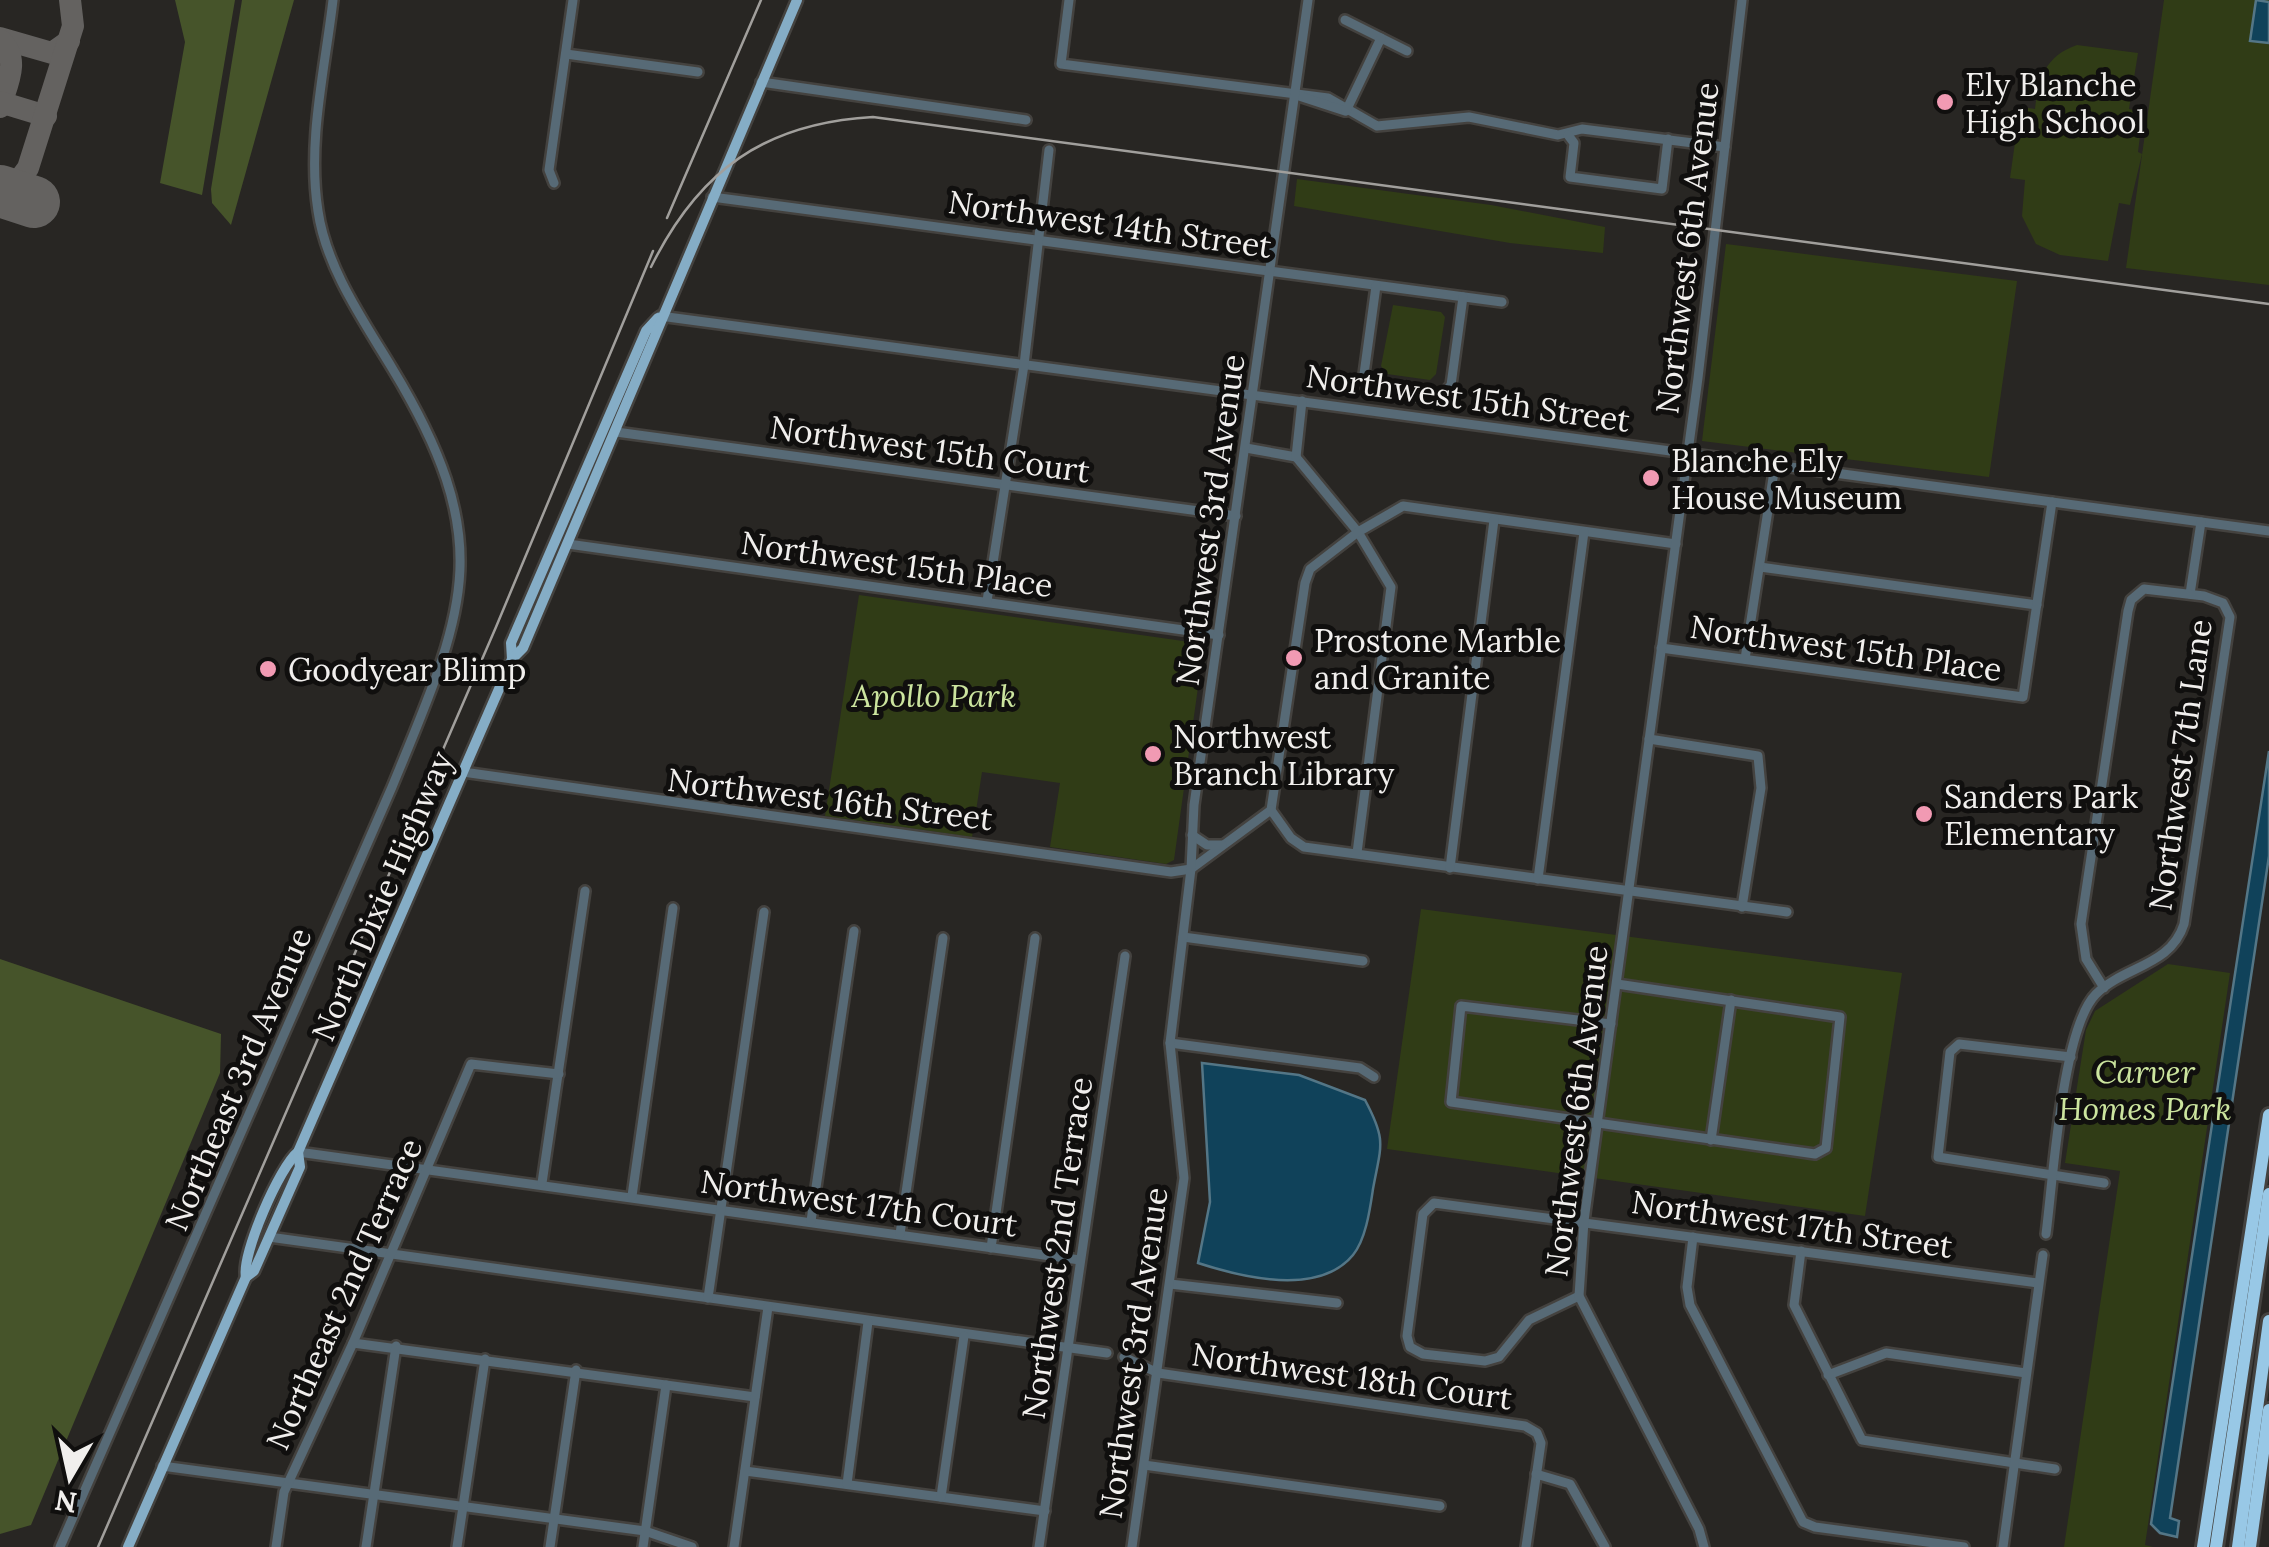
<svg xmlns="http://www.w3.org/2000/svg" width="2269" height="1547" viewBox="0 0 2269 1547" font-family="Lora,serif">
	<rect width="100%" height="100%" fill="#282623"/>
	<!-- green -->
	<g fill="#303c16">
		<polygon points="2164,0 2269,0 2269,285 2126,268"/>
		<path d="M2077 45 2138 53 2129 109 2143 112 2138 152 2142 154 2130 205 2119 203 2108 261 2060 255 2036 244 2022 216 2025 180 2010 178 2020 107 2035 109C2039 78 2045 56 2077 45Z"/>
		<polygon points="1297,179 1491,205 1605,227 1603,253 1510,243 1294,206"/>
		<polygon points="1726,244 2017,281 1989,477 1702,441"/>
		<polygon points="1393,305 1441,312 1445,317 1436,374 1430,380 1387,374 1381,366"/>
		<polygon points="859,595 1204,644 1174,860 1166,864 1050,847 1060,783 982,772 972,837 825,816"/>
		<polygon points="1421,909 1902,973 1865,1216 1387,1149"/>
		<polygon points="2168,964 2230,973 2145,1545 2153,1547 2064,1547 2120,1171 2065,1163 2086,1030 2095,1011"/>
	</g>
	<!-- forest -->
	<g fill="#46542a">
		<polygon points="175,0 235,0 202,195 160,183 185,42"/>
		<polygon points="242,0 294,0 231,225 212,203 211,189"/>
		<polygon points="0,959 221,1034 220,1073 31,1525 0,1534"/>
	</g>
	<!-- water -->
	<g fill="#10425a" stroke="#547686" stroke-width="2.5">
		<polygon points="2256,0 2269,2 2269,43 2250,41"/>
		<polygon points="2269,751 2269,856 2170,1518 2179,1521 2177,1537 2160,1533 2151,1524"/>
		<path d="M1202 1063 1299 1075 1365 1100C1387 1141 1381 1145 1373 1189 1370 1209 1366 1239 1353 1255 1318 1297 1241 1277 1198 1263L1210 1202Z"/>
	</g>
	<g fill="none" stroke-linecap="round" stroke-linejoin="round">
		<!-- taxiway -->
		<g stroke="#646260" stroke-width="22">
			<polyline points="0,38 52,53 69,41"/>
			<path d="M0 40C21 59 7 84 0 107"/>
			<polyline points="0,102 46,116"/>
			<polyline points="0,186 19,180 28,168 73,26 70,0"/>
		</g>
		<!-- runway -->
		<polyline stroke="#646260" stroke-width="52" points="0,191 34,202"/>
		<!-- minor casing -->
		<g stroke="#44423f" stroke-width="14">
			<g id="minor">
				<polyline points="1069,0 1061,64 1328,98 1377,126 1469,117 1558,135 1582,129 1725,147"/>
				<polyline points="1345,20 1407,51"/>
				<polyline points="566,54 698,72"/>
				<polyline points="761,82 1026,120"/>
				<polyline points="1299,96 1345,111"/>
				<polyline points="1346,111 1381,38"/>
				<polyline points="1568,135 1574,143 1570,177 1662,189 1668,139"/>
				<polyline points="554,183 549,170 573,0"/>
				<polyline points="712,197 1502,302"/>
				<path d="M1376 286 1364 374 1376 389C1398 392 1437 406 1451 385L1463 297"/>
				<polyline points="660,316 2269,531"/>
				<polyline points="616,432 1236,516"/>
				<polyline points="1246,448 1296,457 1358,532 1391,587 1357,853"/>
				<polyline points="1296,457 1302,401"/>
				<polyline points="568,544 1219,635"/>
				<polyline points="1760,567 2037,605"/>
				<polyline points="2190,594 2201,522"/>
				<polyline points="987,601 1024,365 1049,150"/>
				<polyline points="1661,648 2023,697 2052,502"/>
				<polyline points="1745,659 1775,465"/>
				<polyline points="1649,739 1758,756 1761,788 1742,907"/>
				<polyline points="463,772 1171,872 1191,869 1271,810 1305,583 1310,569 1358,532 1403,506 1676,544"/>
				<polyline points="1271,810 1291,838 1304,847 1787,912"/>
				<polyline points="1192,835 1207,845 1222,845"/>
				<polyline points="1450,868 1494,520"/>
				<polyline points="1538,879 1584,532"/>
				<polyline points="1183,937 1363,961"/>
				<polyline points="1611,1024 1461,1006 1451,1102 1815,1154 1826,1148 1840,1017 1617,984"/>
				<polyline points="1170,1043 1360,1068 1374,1077"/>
				<polyline points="2071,1057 1959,1044 1950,1052 1938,1157 2104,1183"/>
				<polyline points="1711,1140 1731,1000"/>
				<polyline points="298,1152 1080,1260"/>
				<polyline points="542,1183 585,891"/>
				<polyline points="632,1196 673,908"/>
				<polyline points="811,1221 854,931"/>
				<polyline points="900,1234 943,938"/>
				<path d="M2046 1234C2053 1181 2062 1028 2096 994 2124 966 2171 966 2184 924L2230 617 2223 603 2204 596 2144 589 2131 600 2128 611 2081 924 2086 959 2104 988"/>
				<polyline points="269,1237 1107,1353"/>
				<polyline points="1693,1237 1687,1287 1690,1305 1803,1522 1815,1527 1964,1547"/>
				<polyline points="991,1248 1035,938"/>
				<polyline points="1801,1251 1794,1305 1862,1440 2055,1469"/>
				<polyline points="1170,1284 1337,1303"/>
				<polyline points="1579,1296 1529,1320 1499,1357 1485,1361 1423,1354 1410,1347 1407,1336 1423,1214 1434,1203 2038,1283"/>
				<polyline points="708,1298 764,912"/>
				<polyline points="353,1343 755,1397"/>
				<polyline points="1124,1357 1158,1373 1525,1426 1537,1433 1541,1443 1526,1547"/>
				<polyline points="1828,1375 1886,1353 2026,1373"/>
				<polyline points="1144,1465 1440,1506"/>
				<polyline points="162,1466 645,1531 692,1547"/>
				<polyline points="745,1471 1045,1511"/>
				<polyline points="1536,1474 1570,1484 1605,1547"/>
				<polyline points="847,1484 868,1322"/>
				<polyline points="941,1497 964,1336"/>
				<path d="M60 1547 392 787C465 610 499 544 392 368 363 320 326 267 318 211 307 142 325 69 333 0"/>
				<polyline points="276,1547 284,1492 353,1343 471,1064 559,1074"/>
				<polyline points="366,1547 396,1346"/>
				<polyline points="457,1547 485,1359"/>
				<polyline points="550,1547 576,1370"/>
				<polyline points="643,1547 666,1385"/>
				<polyline points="734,1547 768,1307"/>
				<polyline points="1039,1547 1125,956"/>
				<polyline points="1132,1547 1184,1178 1170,1043 1191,869 1194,805 1308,0"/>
				<polyline points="1704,1547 1699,1529 1579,1296 1584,1221 1698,378 1742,0"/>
				<polyline points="2003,1547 2043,1255"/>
			</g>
		</g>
		<!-- major casing -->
		<g stroke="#44423f" stroke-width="15">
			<g id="major">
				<polyline points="512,659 511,643 646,331 658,318"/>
				<path d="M246 1277C241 1255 280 1166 298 1152L512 659 523 648 797 0"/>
				<polyline points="128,1547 246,1277 254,1271 300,1167 298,1152"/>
			</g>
		</g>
		<!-- highway casing -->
		<g stroke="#44423f" stroke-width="18">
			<g id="highway">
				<polyline points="2203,1547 2269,1115"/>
				<polyline points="2216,1547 2269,1194"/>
				<polyline points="2238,1547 2269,1321"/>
				<polyline points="2250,1547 2269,1410"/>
			</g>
		</g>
		<!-- minor -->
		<use href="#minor" stroke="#576a76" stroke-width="9"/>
		<!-- major -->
		<use href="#major" stroke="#85adc6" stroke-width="10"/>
		<!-- highway -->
		<use href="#highway" stroke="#98c8e6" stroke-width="12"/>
		<!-- rail -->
		<g stroke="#a19f9c" stroke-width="2.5">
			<polyline points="667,218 761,0"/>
			<path d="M651 267C699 170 765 123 873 117L2269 304"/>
			<polyline points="98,1547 496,627 653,251"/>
		</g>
	</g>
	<!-- markers -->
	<g fill="#f19ab3" stroke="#100f0e" stroke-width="4">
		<circle cx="1945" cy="102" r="10"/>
		<circle cx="1651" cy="478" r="10"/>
		<circle cx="1294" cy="658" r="10"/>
		<circle cx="268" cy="669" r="10"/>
		<circle cx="1153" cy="754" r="10"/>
		<circle cx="1924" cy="814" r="10"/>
	</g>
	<g text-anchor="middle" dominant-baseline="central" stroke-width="10" stroke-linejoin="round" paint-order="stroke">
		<!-- poi labels -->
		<g font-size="32" fill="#f1efed" stroke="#100f0e" text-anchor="start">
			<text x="1965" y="84">Ely Blanche<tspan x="1965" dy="37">High School</tspan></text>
			<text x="1671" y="460">Blanche Ely<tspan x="1671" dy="37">House Museum</tspan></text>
			<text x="1314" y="640">Prostone Marble<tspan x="1314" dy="37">and Granite</tspan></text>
			<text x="288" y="669">Goodyear Blimp</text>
			<text x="1173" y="736">Northwest<tspan x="1173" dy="37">Branch Library</tspan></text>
			<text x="1944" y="796">Sanders Park<tspan x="1944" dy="37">Elementary</tspan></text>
		</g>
		<!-- street labels -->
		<g font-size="32" fill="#f1efed" stroke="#100f0e">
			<text transform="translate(1110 224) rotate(8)">Northwest 14th Street</text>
			<text transform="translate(1687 248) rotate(-83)">Northwest 6th Avenue</text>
			<text transform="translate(1468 398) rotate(8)">Northwest 15th Street</text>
			<text transform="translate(930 449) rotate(8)">Northwest 15th Court</text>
			<text transform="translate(1210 520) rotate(-82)">Northwest 3rd Avenue</text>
			<text transform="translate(897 564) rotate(8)">Northwest 15th Place</text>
			<text transform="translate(1846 648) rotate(8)">Northwest 15th Place</text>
			<text transform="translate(2180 765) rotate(-82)">Northwest 7th Lane</text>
			<text transform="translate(830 799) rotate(7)">Northwest 16th Street</text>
			<text transform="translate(382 896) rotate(-67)">North Dixie Highway</text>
			<text transform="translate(238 1079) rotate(-67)">Northeast 3rd Avenue</text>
			<text transform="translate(1576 1111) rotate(-83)">Northwest 6th Avenue</text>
			<text transform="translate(859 1203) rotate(8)">Northwest 17th Court</text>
			<text transform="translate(1792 1224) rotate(8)">Northwest 17th Street</text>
			<text transform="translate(1057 1248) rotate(-82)">Northwest 2nd Terrace</text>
			<text transform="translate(344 1294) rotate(-66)">Northeast 2nd Terrace</text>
			<text transform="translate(1133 1353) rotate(-82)">Northwest 3rd Avenue</text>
			<text transform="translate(1352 1376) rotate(8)">Northwest 18th Court</text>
		</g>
		<!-- park labels -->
		<g font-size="32" font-style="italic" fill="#cce59f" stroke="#100f0e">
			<text x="934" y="695">Apollo Park</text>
			<text x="2145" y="1071">Carver<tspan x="2145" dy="37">Homes Park</tspan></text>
		</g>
	</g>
	<!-- north arrow -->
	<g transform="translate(70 1477) rotate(189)" stroke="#100f0e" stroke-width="8" paint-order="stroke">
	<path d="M0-8L18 38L0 25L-18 38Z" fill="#f1efed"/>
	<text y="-15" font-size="28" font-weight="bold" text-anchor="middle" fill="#f1efed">N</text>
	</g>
</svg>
